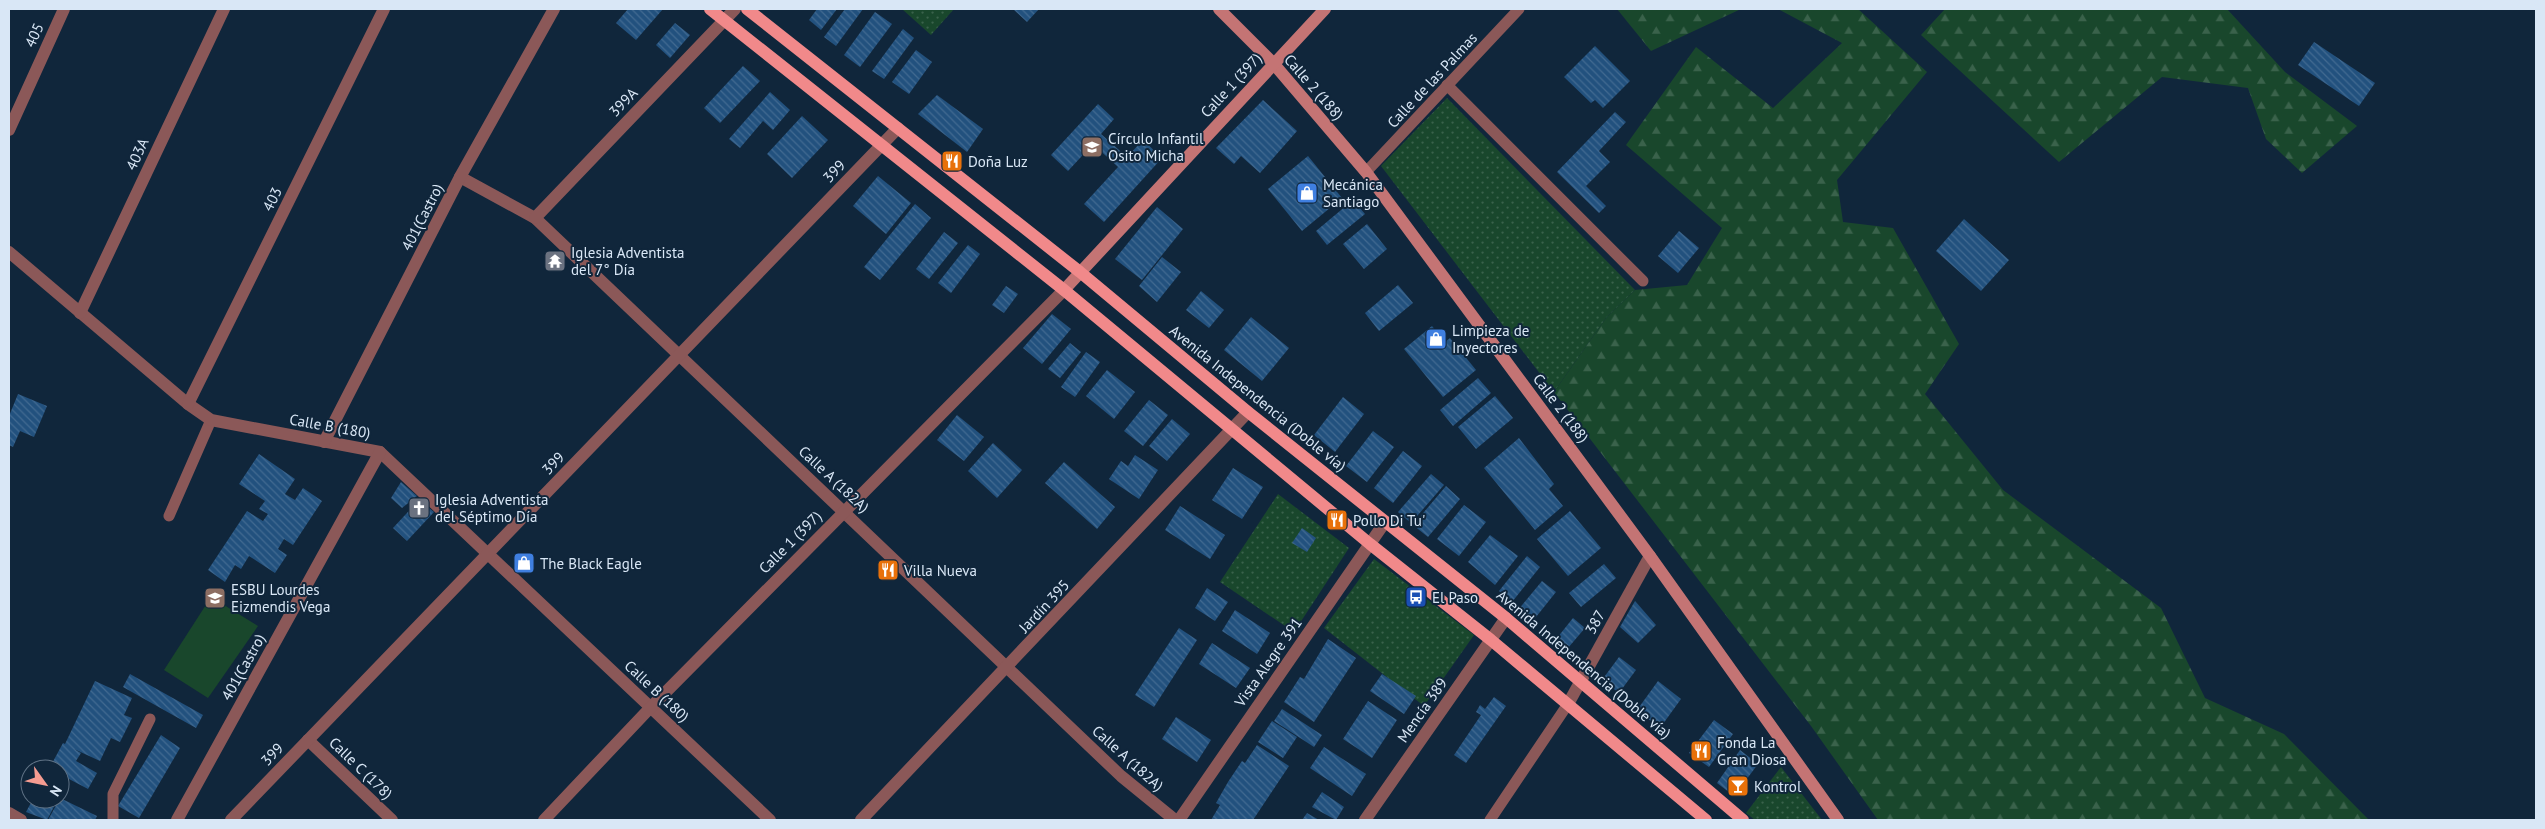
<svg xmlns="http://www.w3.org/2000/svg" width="2545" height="829" viewBox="0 0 2545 829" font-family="'PT Sans',sans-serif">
	<defs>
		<pattern id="green-dots" width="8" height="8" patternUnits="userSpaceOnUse" patternTransform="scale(1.25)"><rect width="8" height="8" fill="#19472c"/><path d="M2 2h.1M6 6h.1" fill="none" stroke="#3a624b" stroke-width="1.8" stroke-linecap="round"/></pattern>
		<pattern id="forest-firs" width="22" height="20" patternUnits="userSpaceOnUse" patternTransform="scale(1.25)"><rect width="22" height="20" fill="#19472c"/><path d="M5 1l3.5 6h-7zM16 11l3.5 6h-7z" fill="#3a624b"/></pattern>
		<pattern id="building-back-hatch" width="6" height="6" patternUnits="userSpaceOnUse" patternTransform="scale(1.25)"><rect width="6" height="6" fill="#22517e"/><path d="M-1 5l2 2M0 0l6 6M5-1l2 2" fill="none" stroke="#426a91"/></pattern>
	</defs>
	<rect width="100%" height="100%" fill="#10263b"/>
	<!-- green -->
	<g fill="url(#green-dots)">
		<polygon points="902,9 954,9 931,35"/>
		<polygon points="1447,98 1635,290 1606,318 1554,392 1381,166"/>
		<polygon points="1278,494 1349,548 1294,632 1220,582"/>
		<polygon points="1374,559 1474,635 1424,706 1324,628"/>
		<polygon points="1781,767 1822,820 1755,820 1746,813"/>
	</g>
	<!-- forest -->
	<g fill="url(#forest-firs)">
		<polygon points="1617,9 1741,9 1651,51"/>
		<polygon points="1778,9 1858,9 1927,72 1837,180 1843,222 1893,228 1959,344 1925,394 2003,490 2161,608 2205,698 2284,734 2369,820 1878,820 1811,726 1554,392 1606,318 1635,290 1687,285 1722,228 1626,145 1696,47 1773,108 1842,43"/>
		<polygon points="1945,9 2227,9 2285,72 2357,126 2302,173 2266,139 2248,88 2162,77 2059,162 1921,35"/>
	</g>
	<!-- pitch -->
	<polygon fill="#19472c" points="211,597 258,626 208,698 164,670"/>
	<!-- building -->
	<g fill="url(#building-back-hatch)">
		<polygon points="628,9 663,9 636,40 616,23"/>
		<polygon points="817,9 837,9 821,30 809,20"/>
		<polygon points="845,9 863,9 836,46 824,37"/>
		<polygon points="1013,9 1039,9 1027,22"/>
		<polygon points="875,12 892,24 860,67 844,55"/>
		<polygon points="675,23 690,35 670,58 656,45"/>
		<polygon points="903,29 914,38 884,79 872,71"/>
		<polygon points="2314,42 2375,83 2359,106 2298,65"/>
		<polygon points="1595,46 1630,81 1603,108 1595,100 1591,103 1564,77"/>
		<polygon points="916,50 932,62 909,94 892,82"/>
		<polygon points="743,66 760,81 720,123 704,108"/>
		<polygon points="770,92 790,110 773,130 763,121 740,148 729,139"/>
		<polygon points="937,95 983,129 967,152 918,114"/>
		<polygon points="1263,100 1297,131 1260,173 1241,156 1234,164 1216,148"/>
		<polygon points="1098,104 1114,119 1101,134 1127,157 1143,140 1162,158 1104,222 1084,204 1118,167 1093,144 1068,171 1051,155"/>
		<polygon points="1615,112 1626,122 1599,151 1610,162 1586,186 1606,206 1599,213 1557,172"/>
		<polygon points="802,116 828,140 792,178 767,154"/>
		<polygon points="1308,156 1342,198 1302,231 1268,189"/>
		<polygon points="878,176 911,203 886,234 853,206"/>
		<polygon points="1353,200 1365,214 1327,245 1316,231"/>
		<polygon points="915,204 931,218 880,280 864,267"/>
		<polygon points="1157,207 1183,229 1142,280 1115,259"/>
		<polygon points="1964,219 2009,260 1981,291 1936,251"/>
		<polygon points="1367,224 1387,249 1364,269 1343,244"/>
		<polygon points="1679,231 1699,248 1678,273 1658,256"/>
		<polygon points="944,232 958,243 929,279 916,269"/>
		<polygon points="968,245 980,254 951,293 938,283"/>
		<polygon points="1162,257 1181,272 1157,302 1139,286"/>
		<polygon points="1398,285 1413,303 1379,331 1365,313"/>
		<polygon points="1006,286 1018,294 1004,313 992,305"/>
		<polygon points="1201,291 1224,310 1209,328 1186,310"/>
		<polygon points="1052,314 1071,329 1042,364 1023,348"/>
		<polygon points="1251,317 1289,348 1262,381 1224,350"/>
		<polygon points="1432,326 1445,342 1450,338 1476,370 1443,397 1404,349"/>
		<polygon points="1070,343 1081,352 1060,378 1048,369"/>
		<polygon points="1086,352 1100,362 1075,397 1061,387"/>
		<polygon points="1107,370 1135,392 1114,419 1086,396"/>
		<polygon points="1478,378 1491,393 1453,426 1440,410"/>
		<polygon points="18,394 47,406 34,437 20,431 13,447 9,445 9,416"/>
		<polygon points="1495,396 1513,418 1476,449 1458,427"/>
		<polygon points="1343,397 1364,414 1335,452 1314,435"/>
		<polygon points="1149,400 1168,415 1143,446 1124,431"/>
		<polygon points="957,415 984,437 964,461 937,440"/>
		<polygon points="1172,419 1190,434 1167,461 1149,446"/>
		<polygon points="1373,431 1394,447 1367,482 1346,466"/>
		<polygon points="1519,438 1554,484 1549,489 1563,506 1535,530 1484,468"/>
		<polygon points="993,443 1022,470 997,498 968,471"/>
		<polygon points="1403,451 1422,466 1393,503 1374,488"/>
		<polygon points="259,454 295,479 285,494 295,500 303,488 322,501 293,545 284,539 278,549 287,555 275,573 249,556 241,569 235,565 225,582 208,570 247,511 263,521 268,514 259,509 265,501 239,484"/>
		<polygon points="1135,455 1158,470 1139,499 1109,479 1121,461 1128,466"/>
		<polygon points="1064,462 1115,507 1097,529 1045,483"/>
		<polygon points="1233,468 1263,487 1242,519 1212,500"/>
		<polygon points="1431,474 1444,485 1411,523 1398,512"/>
		<polygon points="401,482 417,496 402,508 391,498"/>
		<polygon points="1446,486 1460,499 1428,537 1413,525"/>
		<polygon points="419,500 434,512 407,541 393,528"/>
		<polygon points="1464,505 1486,522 1459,556 1437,539"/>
		<polygon points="1180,506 1225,535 1210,559 1165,530"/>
		<polygon points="1570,511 1601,548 1568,576 1537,539"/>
		<polygon points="1302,528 1316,538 1307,552 1292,543"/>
		<polygon points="1490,535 1518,556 1495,585 1468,562"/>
		<polygon points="1527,556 1540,567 1512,602 1499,591"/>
		<polygon points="1604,564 1616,578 1581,607 1569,593"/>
		<polygon points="1542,581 1556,592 1532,622 1518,610"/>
		<polygon points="1207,588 1228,602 1215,621 1195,608"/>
		<polygon points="1635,601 1656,625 1638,643 1620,627"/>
		<polygon points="1235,610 1270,633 1257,654 1222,631"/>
		<polygon points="1573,618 1585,628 1568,648 1557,638"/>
		<polygon points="1179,628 1197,640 1154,707 1135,695"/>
		<polygon points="1328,639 1356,658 1314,722 1284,702 1300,677 1304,679"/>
		<polygon points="1212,643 1250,668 1236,688 1199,664"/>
		<polygon points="1619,657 1636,670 1619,693 1602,680"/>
		<polygon points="130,674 203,715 196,728 123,687"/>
		<polygon points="1382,674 1416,696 1404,714 1370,691"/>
		<polygon points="95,681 132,698 124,715 132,718 120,742 111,738 100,761 74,749 81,753 76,761 97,773 88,789 69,779 60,796 60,769 49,769 63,743 65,744"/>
		<polygon points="1658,681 1681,699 1660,728 1637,710"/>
		<polygon points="1494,697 1506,706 1466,763 1454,755 1481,715 1476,712 1480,705 1485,709"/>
		<polygon points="1368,701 1397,720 1372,758 1343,739"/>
		<polygon points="1282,709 1322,735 1314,747 1274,721"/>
		<polygon points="1176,717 1211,740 1197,762 1162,739"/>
		<polygon points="1714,720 1733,734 1709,767 1689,753"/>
		<polygon points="1272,721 1297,737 1283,758 1258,742"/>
		<polygon points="161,735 180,748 139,818 118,806"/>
		<polygon points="1257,745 1289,766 1253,820 1211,820 1220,805 1216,803 1228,782 1242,761 1245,763"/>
		<polygon points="1324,747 1366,774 1352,796 1310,768"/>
		<polygon points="1740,750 1758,764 1734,796 1717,783"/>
		<polygon points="1322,792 1344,807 1336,820 1312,807"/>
		<polygon points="60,798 97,816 95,820 48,820"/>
		<polygon points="33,799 58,799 47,820 26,812"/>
		<polygon points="1307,813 1319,820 1302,820"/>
	</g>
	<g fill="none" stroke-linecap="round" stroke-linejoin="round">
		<!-- lane -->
		<g stroke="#8b5858" stroke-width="11">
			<polyline points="1447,85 1643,281"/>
			<polyline points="1366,172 1519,9"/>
			<polyline points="169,516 211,420"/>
			<polyline points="113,820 113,794 150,719"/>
			<polyline points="1490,820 1568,704"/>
		</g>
		<!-- street -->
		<g stroke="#8b5858" stroke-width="12">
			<polyline points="9,130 64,9"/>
			<polyline points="460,177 535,218 1121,776 1175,820"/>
			<polyline points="535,218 735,9"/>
			<polyline points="9,252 188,404 211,420 380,452 770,820"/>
			<polyline points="80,313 224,9"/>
			<polyline points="188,404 384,9"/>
			<polyline points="324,442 460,177 554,9"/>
			<polyline points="1568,704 1650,556"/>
			<polyline points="308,740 392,820"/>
			<polyline points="9,813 21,820"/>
			<polyline points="177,820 380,452"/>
			<polyline points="231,820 898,128"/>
			<polyline points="544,820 650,708 1064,290"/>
			<polyline points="861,820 1248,412"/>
			<polyline points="1179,820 1385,522"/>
			<polyline points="1365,820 1506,618"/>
		</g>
		<!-- secondary -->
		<g stroke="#c47474" stroke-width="12">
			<polyline points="1219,9 1273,63 1366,172 1650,556 1838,820"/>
			<polyline points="1064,290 1325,9"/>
		</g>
		<!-- primary -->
		<g stroke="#f1898a" stroke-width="12">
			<polyline points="710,9 1064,290 1370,544 1491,640 1706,820"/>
			<polyline points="747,9 1080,272 1248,412 1506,618 1743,820"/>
		</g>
	</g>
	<!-- icons -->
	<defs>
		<g id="school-square" transform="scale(1.125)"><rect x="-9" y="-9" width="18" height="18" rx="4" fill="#8d6e63" stroke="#10263b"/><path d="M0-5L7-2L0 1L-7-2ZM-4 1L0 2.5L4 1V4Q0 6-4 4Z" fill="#fff"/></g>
		<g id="restaurant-square" transform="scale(1.125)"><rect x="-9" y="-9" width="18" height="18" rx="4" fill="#e8710a" stroke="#10263b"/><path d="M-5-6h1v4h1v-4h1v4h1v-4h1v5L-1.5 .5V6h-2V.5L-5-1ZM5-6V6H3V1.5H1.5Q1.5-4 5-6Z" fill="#fff"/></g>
		<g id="shop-square" transform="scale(1.125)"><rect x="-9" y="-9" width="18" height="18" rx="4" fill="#3f7fe0" stroke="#10263b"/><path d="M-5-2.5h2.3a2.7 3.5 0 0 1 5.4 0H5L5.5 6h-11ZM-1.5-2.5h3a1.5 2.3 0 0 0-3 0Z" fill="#fff"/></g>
		<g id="temple-square" transform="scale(1.125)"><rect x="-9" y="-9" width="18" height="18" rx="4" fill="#6b7280" stroke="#10263b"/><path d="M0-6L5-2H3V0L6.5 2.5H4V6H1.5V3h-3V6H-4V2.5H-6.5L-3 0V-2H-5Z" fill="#fff"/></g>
		<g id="church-square" transform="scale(1.125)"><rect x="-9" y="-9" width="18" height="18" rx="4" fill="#6b7280" stroke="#10263b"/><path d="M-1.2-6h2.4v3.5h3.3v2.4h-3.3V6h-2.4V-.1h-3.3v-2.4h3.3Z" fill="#fff"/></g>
		<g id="bus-square" transform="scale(1.125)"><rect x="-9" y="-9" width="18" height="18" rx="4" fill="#1a4fb4" stroke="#10263b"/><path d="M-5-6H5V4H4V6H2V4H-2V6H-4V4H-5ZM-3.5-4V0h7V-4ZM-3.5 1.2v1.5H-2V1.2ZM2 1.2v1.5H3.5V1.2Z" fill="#fff"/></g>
		<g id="bar-square" transform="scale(1.125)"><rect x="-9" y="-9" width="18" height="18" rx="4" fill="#e8710a" stroke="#10263b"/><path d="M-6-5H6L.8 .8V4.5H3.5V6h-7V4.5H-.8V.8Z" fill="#fff"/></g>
	</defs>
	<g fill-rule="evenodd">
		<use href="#school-square" x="1092" y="147"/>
		<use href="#restaurant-square" x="952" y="161"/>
		<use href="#shop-square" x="1307" y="193"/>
		<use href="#temple-square" x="555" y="261"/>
		<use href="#shop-square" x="1436" y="339"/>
		<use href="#church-square" x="419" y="508"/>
		<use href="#restaurant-square" x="1337" y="520"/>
		<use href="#shop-square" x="524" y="563"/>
		<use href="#restaurant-square" x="888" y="570"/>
		<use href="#bus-square" x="1416" y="597"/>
		<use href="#school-square" x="215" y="598"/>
		<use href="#restaurant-square" x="1701" y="751"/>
		<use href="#bar-square" x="1738" y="786"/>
	</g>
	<g text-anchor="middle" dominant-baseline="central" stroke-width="4" stroke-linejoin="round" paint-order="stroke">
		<!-- street labels -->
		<g font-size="15" fill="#d9e7f6" stroke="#10263b">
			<text transform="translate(34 35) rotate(-66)">405</text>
			<text transform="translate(1432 80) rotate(-47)">Calle de las Palmas</text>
			<text transform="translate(1231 85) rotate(-47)">Calle 1 (397)</text>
			<text transform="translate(1314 87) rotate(49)">Calle 2 (188)</text>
			<text transform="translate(623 102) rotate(-46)">399A</text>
			<text transform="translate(137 154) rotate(-65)">403A</text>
			<text transform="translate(834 171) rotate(-46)">399</text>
			<text transform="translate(272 199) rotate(-64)">403</text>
			<text transform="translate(422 217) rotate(-63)">401(Castro)</text>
			<text transform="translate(1258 398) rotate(39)">Avenida Independencia (Doble vía)</text>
			<text transform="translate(1561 408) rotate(53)">Calle 2 (188)</text>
			<text transform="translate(330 426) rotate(10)">Calle B (180)</text>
			<text transform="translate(553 463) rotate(-46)">399</text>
			<text transform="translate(834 479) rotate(43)">Calle A (182A)</text>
			<text transform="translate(790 542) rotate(-45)">Calle 1 (397)</text>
			<text transform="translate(1044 606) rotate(-47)">Jardín 395</text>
			<text transform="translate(1595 622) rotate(-61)">387</text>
			<text transform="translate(1268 662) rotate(-55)">Vista Alegre 391</text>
			<text transform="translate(1584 664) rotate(40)">Avenida Independencia (Doble vía)</text>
			<text transform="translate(243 667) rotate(-61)">401(Castro)</text>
			<text transform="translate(657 691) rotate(43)">Calle B (180)</text>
			<text transform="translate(1422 710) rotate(-55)">Mencía 389</text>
			<text transform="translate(272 754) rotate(-46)">399</text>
			<text transform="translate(1128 758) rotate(42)">Calle A (182A)</text>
			<text transform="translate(361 768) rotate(44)">Calle C (178)</text>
		</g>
		<!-- poi labels -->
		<g font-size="15" fill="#d9e7f6" stroke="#10263b" text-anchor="start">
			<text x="1108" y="138">Círculo Infantil<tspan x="1108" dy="17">Osito Micha</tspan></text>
			<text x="968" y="161">Doña Luz</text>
			<text x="1323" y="184">Mecánica<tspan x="1323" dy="17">Santiago</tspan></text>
			<text x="571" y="252">Iglesia Adventista<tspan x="571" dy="17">del 7° Día</tspan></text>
			<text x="1452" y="330">Limpieza de<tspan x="1452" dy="17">Inyectores</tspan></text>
			<text x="435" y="499">Iglesia Adventista<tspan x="435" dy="17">del Séptimo Día</tspan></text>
			<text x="1353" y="520">Pollo Di Tu'</text>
			<text x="540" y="563">The Black Eagle</text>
			<text x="904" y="570">Villa Nueva</text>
			<text x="231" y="589">ESBU Lourdes<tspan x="231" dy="17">Eizmendis Vega</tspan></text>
			<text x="1432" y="597">El Paso</text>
			<text x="1717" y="742">Fonda La<tspan x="1717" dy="17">Gran Diosa</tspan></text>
			<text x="1754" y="786">Kontrol</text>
		</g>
	</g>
	<!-- border -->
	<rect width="2545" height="829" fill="none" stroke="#d9e7f6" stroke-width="20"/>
	<!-- north arrow -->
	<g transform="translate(45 784) rotate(123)"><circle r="24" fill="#10263b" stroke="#607386"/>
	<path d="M0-4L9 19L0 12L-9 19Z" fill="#f59c91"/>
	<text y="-8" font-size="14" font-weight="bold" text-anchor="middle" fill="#d9e7f6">N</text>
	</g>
</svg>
